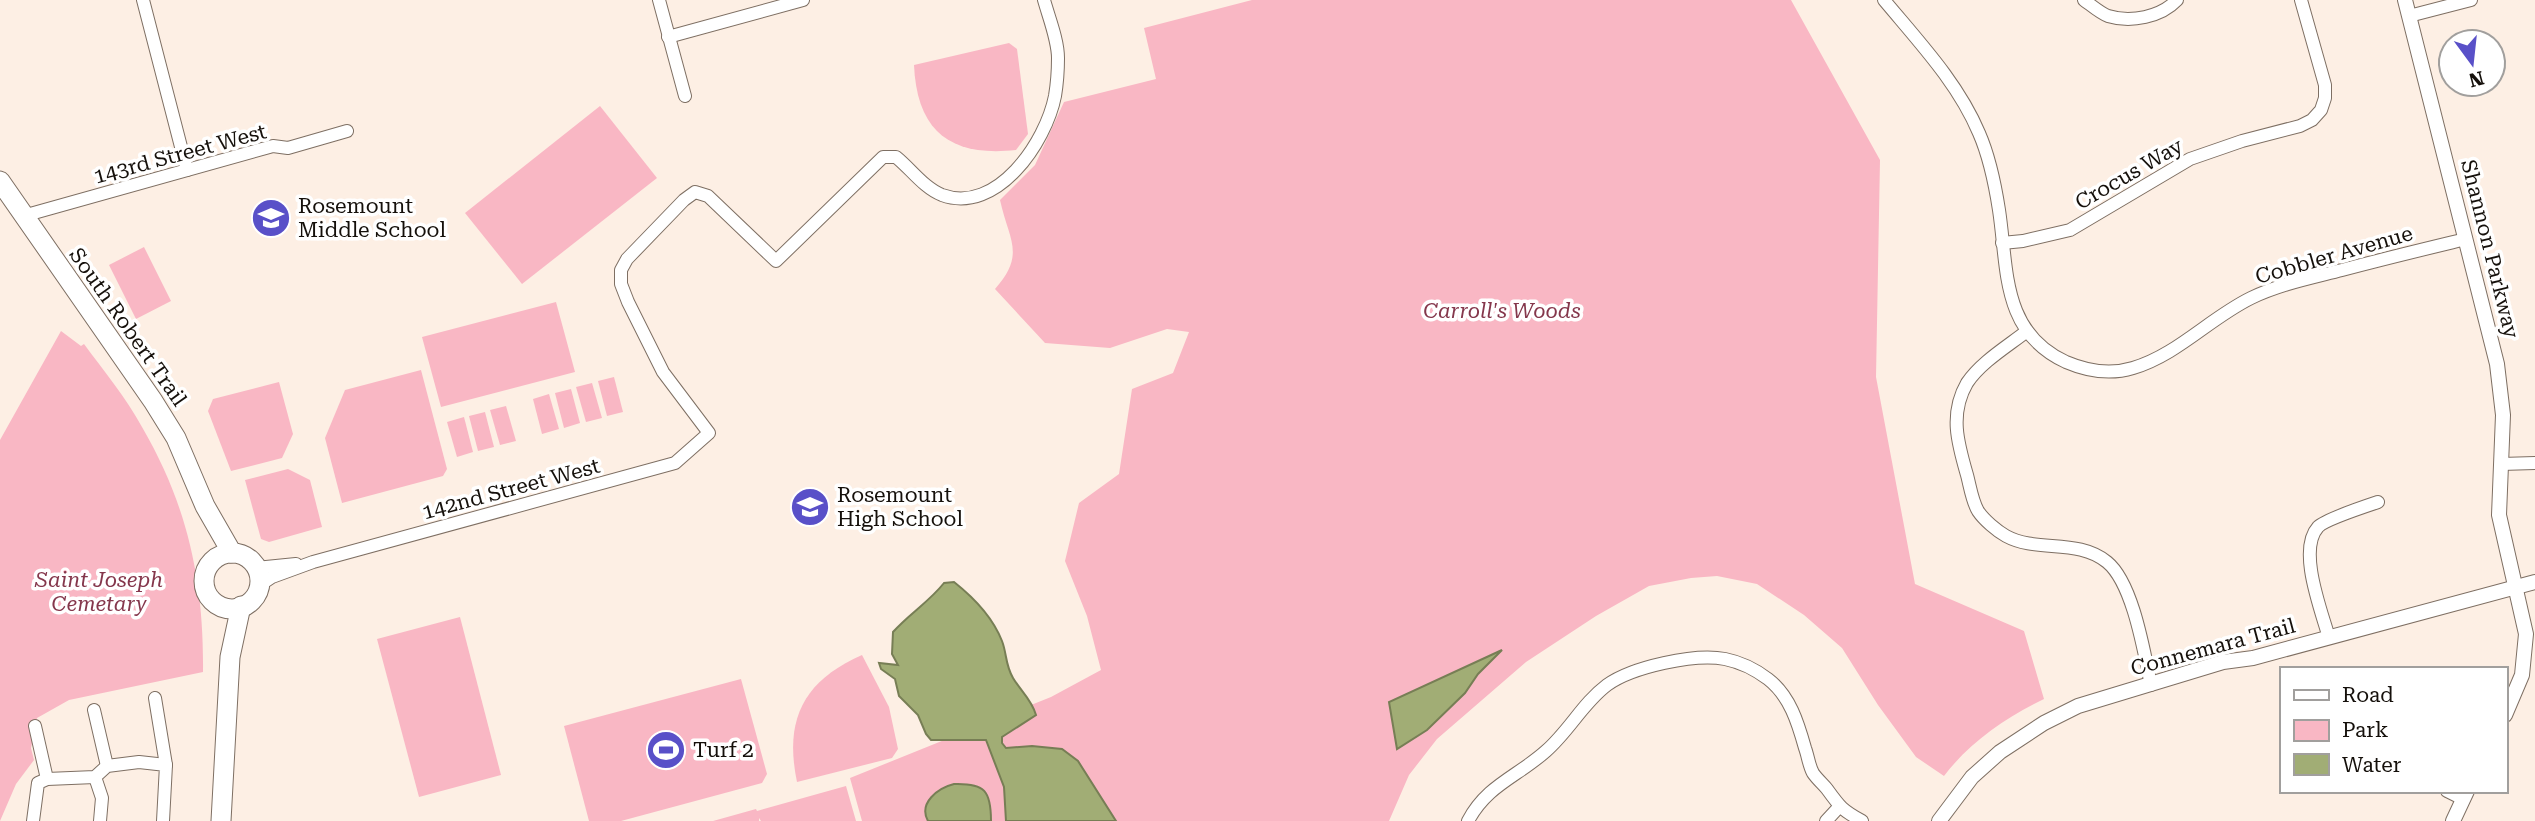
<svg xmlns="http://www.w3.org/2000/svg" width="2535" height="821" viewBox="0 0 2535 821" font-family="'Roboto Serif',serif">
	<rect width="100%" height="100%" fill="#fdefe4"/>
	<!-- green -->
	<g fill="#f9b7c4">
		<path d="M1252 0H1791L1880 160 1876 377 1915 584 2024 631 2044 699C2005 718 1970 742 1944 776L1916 757 1878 705 1842 648 1804 615 1757 584 1717 576 1691 578 1649 586 1596 616 1526 662 1437 739 1409 775 1389 821H862L850 778 1051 697 1101 670 1087 616 1065 561 1079 503 1119 474 1132 389 1173 373 1189 332 1167 329 1110 348 1045 343 995 289C1026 254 1009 241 1000 200L1035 165 1064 102 1156 79 1144 28Z"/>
		<path d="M1009 43 1017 49 1028 134 1016 150C952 157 917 133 914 65Z"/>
		<polygon points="600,106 657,178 522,284 465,213"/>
		<polygon points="144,247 171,301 136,319 109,265"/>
		<polygon points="556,302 575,372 441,407 422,337"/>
		<path d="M61 331 81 346 84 344C104 371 126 398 142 427 188 506 204 582 203 672L69 700 37 718 31 748 34 760 16 784 0 821V440Z"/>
		<polygon points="421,370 447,469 443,476 342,503 325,438 345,390"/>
		<polygon points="614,377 623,412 607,416 598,381"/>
		<polygon points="279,382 293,434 282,458 231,471 208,411 213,399"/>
		<polygon points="592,383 602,418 586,422 576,387"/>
		<polygon points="571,389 580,423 564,428 555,393"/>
		<polygon points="549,394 559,429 542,434 533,399"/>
		<polygon points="506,406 516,441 500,445 490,410"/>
		<polygon points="485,412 494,447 478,451 469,416"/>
		<polygon points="464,417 473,452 457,457 447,422"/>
		<polygon points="288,469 310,480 322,527 269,542 261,539 245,480"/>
		<polygon points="460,617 501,775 419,797 377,639"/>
		<path d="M862 655 889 707 898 749 892 758 797 782C784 720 803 681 862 655Z"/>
		<polygon points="741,679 767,774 762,783 621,821 589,821 564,726"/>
		<polygon points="846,786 856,821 761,821 759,818 759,821 713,821 756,809 757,811"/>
	</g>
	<!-- water -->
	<g fill="#a1ad75" stroke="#777e55" stroke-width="2">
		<path d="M954 582C973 597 993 618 1002 641 1007 654 1005 664 1013 678 1020 690 1032 700 1036 715L1002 737V743L1006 748 1032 746 1062 749 1078 761 1116 821H1006L1004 787 986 740H931L926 734 918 715 899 696 895 679 881 669 879 663 898 665 892 654 893 632C909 614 929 602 944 583Z"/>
		<polygon points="1502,650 1478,674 1465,693 1427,730 1397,749 1389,702"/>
		<path d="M954 784C985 783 991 791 991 821H928C918 803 938 788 954 784Z"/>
	</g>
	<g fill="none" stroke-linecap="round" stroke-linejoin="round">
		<!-- minor casing -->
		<g stroke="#7e6f63" stroke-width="14">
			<g id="minor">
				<polyline points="143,0 187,170"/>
				<polyline points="659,0 685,96"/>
				<path d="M1884 0C1919 42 1958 83 1979 133 1990 158 1995 184 1999 210 2008 269 2001 332 2066 362 2087 371 2110 375 2133 368 2177 355 2210 318 2251 298 2280 284 2311 278 2342 270 2383 259 2425 249 2466 239"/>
				<path d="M2084 0C2091 5 2100 13 2108 16 2131 23 2161 17 2177 0"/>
				<polyline points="2409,16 2471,0"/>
				<polyline points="668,37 803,0"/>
				<polyline points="23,216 273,146 288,148 347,131"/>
				<polyline points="2002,243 2023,241 2070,230 2190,159 2242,141 2300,126 2312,120 2321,110 2325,98 2325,85 2301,0"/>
				<path d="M2027 331C2008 346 1981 362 1967 383 1949 414 1958 444 1967 475 1970 486 1972 501 1978 511 1984 520 1997 531 2006 536 2037 553 2078 538 2107 562 2133 583 2144 652 2151 685"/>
				<polyline points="2501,464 2535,463"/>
				<polyline points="256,568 296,564"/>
				<path d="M260 585 272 577 313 562 675 463 709 433 663 372 628 302 621 284V270L627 259 684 200 695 192 708 196 776 261 883 157H896C911 169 924 188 942 195 997 215 1046 142 1055 96 1057 84 1058 70 1058 58 1058 40 1049 18 1044 0"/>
				<path d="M2329 638C2322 612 2297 550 2318 527 2324 520 2366 506 2378 502"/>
				<polyline points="155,698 166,765"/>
				<polyline points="94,710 107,766"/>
				<polyline points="35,726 47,779"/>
				<polyline points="95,777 102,798 100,821"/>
				<polyline points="2447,791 2463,799"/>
				<polyline points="33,821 38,783 47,779 95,777 107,766 139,762 166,765 163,821"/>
				<path d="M1468 821C1487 785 1517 777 1546 751 1569 731 1583 703 1607 685 1632 667 1695 653 1725 659 1740 662 1756 670 1768 679 1790 696 1798 723 1805 748 1808 756 1809 766 1813 773 1817 779 1823 784 1827 789 1840 807 1842 810 1862 821"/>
				<polyline points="1826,821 1839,807"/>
			</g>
		</g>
		<!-- tertiary casing -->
		<g stroke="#7e6f63" stroke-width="16">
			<g id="tertiary">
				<polyline points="2405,0 2497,364 2503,415 2499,515 2526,634 2522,675 2505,715"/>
				<polyline points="1939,821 1972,777 2000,752 2044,723 2078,706 2223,662 2253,658 2535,582"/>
				<polyline points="2453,821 2467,791"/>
			</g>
		</g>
		<!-- primary casing -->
		<g stroke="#7e6f63" stroke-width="21">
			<g id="primary">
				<polyline points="0,181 153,401 176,438 205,506 232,553"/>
				<circle cx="232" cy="581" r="28"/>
				<polyline points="221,821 230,657 241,606"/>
			</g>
		</g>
		<!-- minor -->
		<use href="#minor" stroke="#fff" stroke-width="12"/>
		<!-- tertiary -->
		<use href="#tertiary" stroke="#fff" stroke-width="14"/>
		<!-- primary -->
		<use href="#primary" stroke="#fff" stroke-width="19"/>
	</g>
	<!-- icons -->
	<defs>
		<g id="school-disc" transform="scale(2.0125)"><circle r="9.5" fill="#5950c8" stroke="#fff"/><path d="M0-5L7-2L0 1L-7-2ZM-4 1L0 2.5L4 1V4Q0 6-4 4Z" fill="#fff"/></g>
		<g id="stadium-disc" transform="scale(2.0125)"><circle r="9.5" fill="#5950c8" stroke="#fff"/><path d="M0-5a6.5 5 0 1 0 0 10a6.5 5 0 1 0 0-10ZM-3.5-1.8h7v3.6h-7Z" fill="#fff"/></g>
	</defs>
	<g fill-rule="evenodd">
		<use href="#school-disc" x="271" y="218"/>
		<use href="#school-disc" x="810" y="507"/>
		<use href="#stadium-disc" x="666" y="750"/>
	</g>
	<g text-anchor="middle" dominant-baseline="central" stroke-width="7" stroke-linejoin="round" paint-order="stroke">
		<!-- street labels -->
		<g font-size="21" fill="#15100b" stroke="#fff">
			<text transform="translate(180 154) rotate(-15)">143rd Street West</text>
			<text transform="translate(2129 174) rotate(-30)">Crocus Way</text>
			<text transform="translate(2490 249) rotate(76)">Shannon Parkway</text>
			<text transform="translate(2334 255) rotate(-16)">Cobbler Avenue</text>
			<text transform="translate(128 327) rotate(55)">South Robert Trail</text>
			<text transform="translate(511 489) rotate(-15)">142nd Street West</text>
			<text transform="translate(2213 647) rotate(-15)">Connemara Trail</text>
		</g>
		<!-- poi labels -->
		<g font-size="21" fill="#15100b" stroke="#fff" text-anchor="start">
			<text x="298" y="206">Rosemount<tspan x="298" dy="24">Middle School</tspan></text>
			<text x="837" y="495">Rosemount<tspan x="837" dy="24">High School</tspan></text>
			<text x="693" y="750">Turf 2</text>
		</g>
		<!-- park labels -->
		<g font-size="21" font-style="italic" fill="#85374c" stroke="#fff">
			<text x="1502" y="311">Carroll's Woods</text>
			<text x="99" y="580">Saint Joseph<tspan x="99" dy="24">Cemetary</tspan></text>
		</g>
	</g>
	<!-- legend -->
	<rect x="2280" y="667" width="228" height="126" fill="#ffffff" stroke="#a19f9d" stroke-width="2"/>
	<rect x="2294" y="690" width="35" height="10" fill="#ffffff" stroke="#a19f9d" stroke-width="2"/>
	<text x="2342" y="702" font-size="21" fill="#15100b">Road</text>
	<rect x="2294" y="720" width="35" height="21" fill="#f9b7c4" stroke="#a19f9d" stroke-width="2"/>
	<text x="2342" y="737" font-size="21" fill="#15100b">Park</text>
	<rect x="2294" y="754" width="35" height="21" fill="#a1ad75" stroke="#a19f9d" stroke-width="2"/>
	<text x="2342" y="772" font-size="21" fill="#15100b">Water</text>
	<!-- north arrow -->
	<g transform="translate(2472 63) rotate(165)"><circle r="33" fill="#ffffff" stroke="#a19f9d" stroke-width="2"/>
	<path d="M0-5L12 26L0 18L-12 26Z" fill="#5950c8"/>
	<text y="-10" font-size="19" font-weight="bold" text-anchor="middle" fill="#15100b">N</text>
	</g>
</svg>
